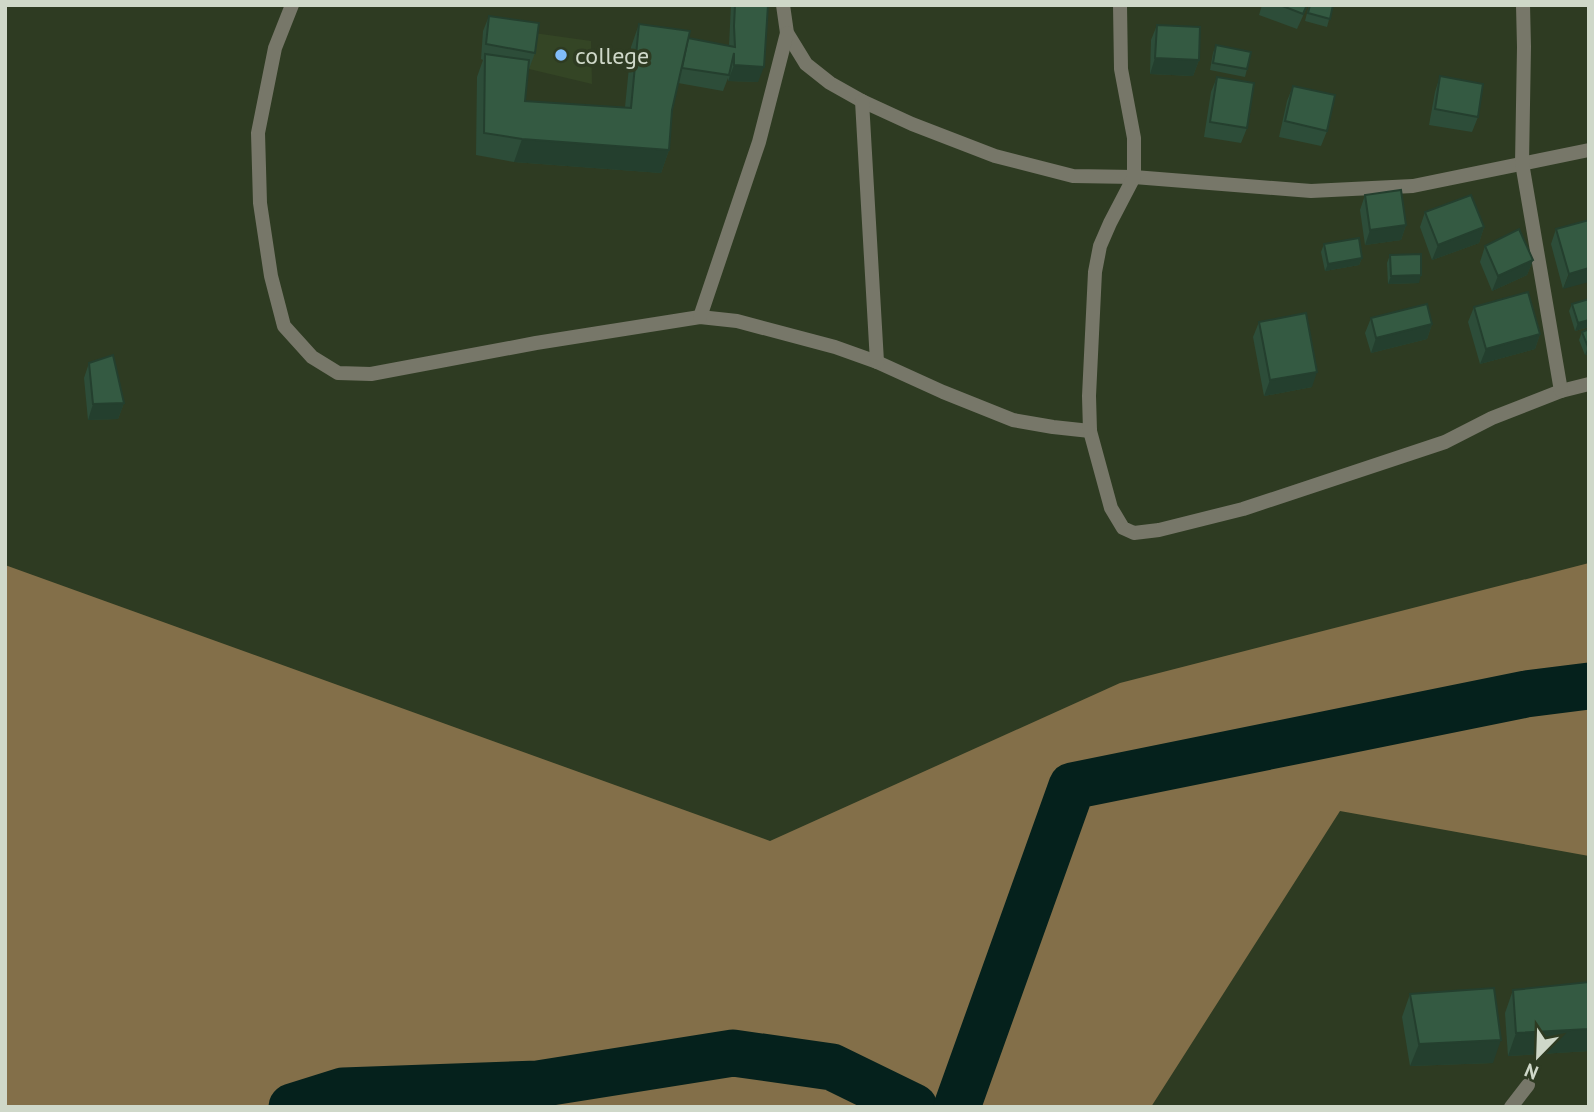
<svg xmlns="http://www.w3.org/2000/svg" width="1594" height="1112" viewBox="0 0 1594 1112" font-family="'PT Sans',sans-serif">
	<rect width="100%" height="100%" fill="#2e3b22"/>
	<!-- built -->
	<polygon fill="#344525" points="534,33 591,41 592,84 529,69"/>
	<!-- forest -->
	<polygon fill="#836f49" points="1589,563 1589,856 1340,811 1151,1107 5,1107 5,565 770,841 1120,683"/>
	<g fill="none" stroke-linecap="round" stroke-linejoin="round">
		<!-- river -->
		<g stroke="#05211c" stroke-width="47">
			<polyline points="292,1107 343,1091 538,1084 733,1053 832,1067 914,1107"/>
			<polyline points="957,1107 1072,786 1526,694 1589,686"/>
		</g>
		<!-- street -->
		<g stroke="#777769" stroke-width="14">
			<polyline points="292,5 275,48 258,133 260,203 271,276 284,326 312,357 338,373 371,374 536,343 700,317 737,321 835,347 877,362 943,392 1013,420 1053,427 1090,431"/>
			<polyline points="783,5 787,33 806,64 830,83 862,101 912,124 995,156 1073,176 1134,177 1311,191 1413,186 1589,150"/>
			<polyline points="1120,5 1121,69 1134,138 1134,177 1110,223 1100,246 1095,272 1089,396 1090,431 1111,508 1123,528 1134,533 1159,530 1243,509 1445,442 1492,418 1561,391 1589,384"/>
			<polyline points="1523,5 1524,47 1522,163 1561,391"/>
			<polyline points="862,101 877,362"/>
			<polyline points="700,317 759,142 787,33"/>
			<polyline points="1511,1107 1528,1085"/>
		</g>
	</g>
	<!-- wall -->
	<g fill="#2d4d39">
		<polygon points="731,5 768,5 758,82 728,81 728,78 723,91 678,83 672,110 669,150 661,173 514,162 476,155 477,77 483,60 481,59 483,31 489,16 535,53 529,69 528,68 525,101 625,107 631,47 639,24 688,38 729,46"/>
		<polygon points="1262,5 1308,5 1297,29 1259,15"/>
		<polygon points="1309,5 1333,5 1327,27 1305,21"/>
		<polygon points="1157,25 1199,60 1193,76 1150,74 1151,40"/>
		<polygon points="1216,45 1247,69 1245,77 1210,70 1213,53"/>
		<polygon points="1440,76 1478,117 1472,132 1429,125 1435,92"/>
		<polygon points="1217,77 1247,128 1241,143 1204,137 1211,92"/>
		<polygon points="1293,86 1327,131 1321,146 1279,137 1287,101"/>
		<polygon points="1365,195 1406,225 1401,240 1365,245 1360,210"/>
		<polygon points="1425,212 1484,227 1479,243 1432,260 1420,227"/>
		<polygon points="1589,220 1563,289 1551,244 1556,229"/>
		<polygon points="1324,244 1362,258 1359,265 1325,271 1321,252"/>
		<polygon points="1485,246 1533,260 1527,275 1492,291 1480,262"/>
		<polygon points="1390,255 1419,283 1388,284 1387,263"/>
		<polygon points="1589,299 1589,327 1575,331 1569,311 1572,304"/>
		<polygon points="1474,307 1540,334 1535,349 1480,364 1468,322"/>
		<polygon points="1371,318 1432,324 1427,339 1371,353 1365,333"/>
		<polygon points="1259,322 1312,387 1264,396 1253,337"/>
		<polygon points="1589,329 1589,354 1585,355 1579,340 1582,332"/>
		<polygon points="89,363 124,403 118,419 88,420 84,378"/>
		<polygon points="1589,982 1589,1051 1508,1056 1505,1013 1513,990"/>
		<polygon points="1410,994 1493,1063 1410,1066 1402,1017"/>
	</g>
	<!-- shaded-wall -->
	<g fill="#243f2e">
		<polygon points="1155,58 1199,60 1193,76 1150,74"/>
		<polygon points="734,65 764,67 758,82 728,81"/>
		<polygon points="522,139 669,150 661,173 514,162"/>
		<polygon points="1406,225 1401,240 1365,245 1370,230"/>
		<polygon points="1484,227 1479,243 1432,260 1438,245"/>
		<polygon points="1362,258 1359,265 1325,271 1328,264"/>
		<polygon points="1533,260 1527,275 1492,291 1498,276"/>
		<polygon points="1589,268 1589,282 1563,289 1569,274"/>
		<polygon points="1421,275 1419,283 1388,284 1391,276"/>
		<polygon points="1589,320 1589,327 1575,331 1578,323"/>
		<polygon points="1432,324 1427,339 1371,353 1376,338"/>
		<polygon points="1540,334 1535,349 1480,364 1486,349"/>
		<polygon points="1588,347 1589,347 1589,354 1585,355"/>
		<polygon points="1317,372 1312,387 1264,396 1270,380"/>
		<polygon points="124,403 118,419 88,420 93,404"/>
		<polygon points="1589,1029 1589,1051 1508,1056 1516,1033"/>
		<polygon points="1501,1040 1493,1063 1410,1066 1419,1044"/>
	</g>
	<!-- building -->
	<g fill="#345a42" stroke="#243f2e" stroke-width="2">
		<polygon points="735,5 768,5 764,67 734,65 734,53 729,75 682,68 688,38 735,47 734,26"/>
		<polygon points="1280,5 1307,5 1303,14"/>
		<polygon points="1310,5 1333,5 1330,19 1308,13"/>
		<polygon points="489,16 539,23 535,53 486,44"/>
		<polygon points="639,24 690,31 672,110 669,150 522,139 484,133 485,54 529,60 525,101 631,108"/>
		<polygon points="1157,25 1200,27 1199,60 1155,58"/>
		<polygon points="1216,45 1251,52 1247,69 1213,63"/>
		<polygon points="1440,76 1483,84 1478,117 1435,109"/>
		<polygon points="1217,77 1254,83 1247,128 1210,122"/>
		<polygon points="1293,86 1335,95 1327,131 1285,121"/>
		<polygon points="1401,190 1406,225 1370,230 1365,195"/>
		<polygon points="1471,195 1484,227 1438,245 1425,212"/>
		<polygon points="1589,220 1589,268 1569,274 1556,229"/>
		<polygon points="1519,229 1533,260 1498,276 1485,246"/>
		<polygon points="1359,238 1362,258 1328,264 1324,244"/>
		<polygon points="1421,254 1421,275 1391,276 1390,255"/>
		<polygon points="1528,292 1540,334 1486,349 1474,307"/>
		<polygon points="1589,299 1589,320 1578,323 1572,304"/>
		<polygon points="1427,304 1432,324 1376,338 1371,318"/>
		<polygon points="1306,313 1317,372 1270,380 1259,322"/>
		<polygon points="1589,329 1589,347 1588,347 1582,332"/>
		<polygon points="113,355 124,403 93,404 89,363"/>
		<polygon points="1589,982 1589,1029 1516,1033 1513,990"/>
		<polygon points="1494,988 1501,1040 1419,1044 1410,994"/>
	</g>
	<!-- markers -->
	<circle fill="#81bdfa" stroke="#2e3b22" stroke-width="2.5" cx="561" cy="55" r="7"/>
	<g text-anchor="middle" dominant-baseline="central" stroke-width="7" stroke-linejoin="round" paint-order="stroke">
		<!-- poi labels -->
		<g font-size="24" fill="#cfd8c9" stroke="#2e3b22" text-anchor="start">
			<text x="575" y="55">college</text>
		</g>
	</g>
	<!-- border -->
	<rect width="1594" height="1112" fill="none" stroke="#cfd8c9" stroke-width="14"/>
	<!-- north arrow -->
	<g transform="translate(1538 1056) rotate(203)" stroke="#2e3b22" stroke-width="5" paint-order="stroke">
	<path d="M0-5L12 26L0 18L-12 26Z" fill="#cfd8c9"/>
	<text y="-10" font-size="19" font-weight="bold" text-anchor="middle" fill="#cfd8c9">N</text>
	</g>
</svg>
